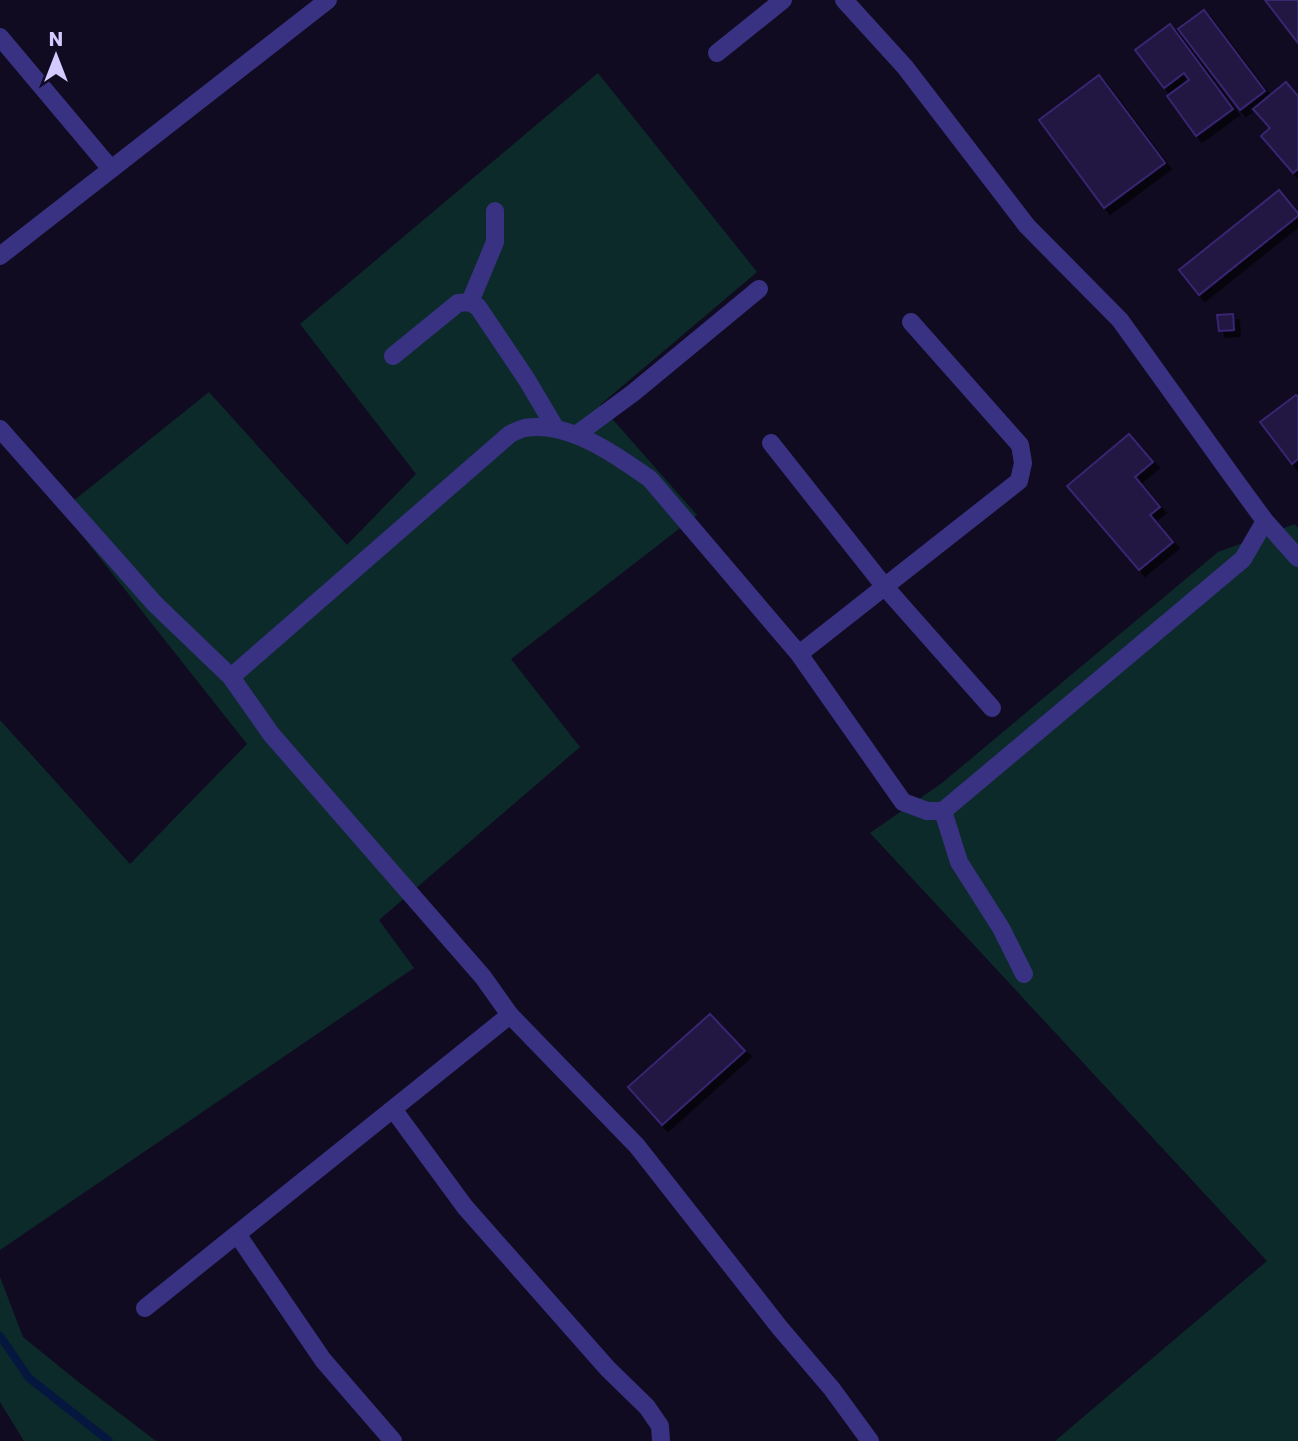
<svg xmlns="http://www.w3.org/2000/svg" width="1298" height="1441" viewBox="0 0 1298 1441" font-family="Poppins,sans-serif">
  <defs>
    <filter id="shadow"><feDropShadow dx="6" dy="6" stdDeviation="0" flood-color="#0009"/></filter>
  </defs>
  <rect width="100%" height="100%" fill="#100b20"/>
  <path fill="#0d2a2b" d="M 598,73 L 757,272 L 600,405 L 697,515 L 511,659 L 580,747 L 379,920 L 414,968 L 0,1250 L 0,720 L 130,864 L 247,744 L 62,510 L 209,392 L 347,545 L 416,474 L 300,324 Z
    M 1295,524 L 1298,528 L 1298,1441 L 1055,1441 L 1267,1261 L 870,833 L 942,783 L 1218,552 Z
    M 0,1277 L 23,1337 L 76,1380 L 156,1441 L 24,1441 L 0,1402 Z"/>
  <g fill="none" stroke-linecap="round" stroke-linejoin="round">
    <path stroke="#05173f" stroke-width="8" d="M 0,1336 L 29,1378 L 109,1441"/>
  </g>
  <path fill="#211543" stroke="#382571" stroke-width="2" filter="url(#shadow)" d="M 1265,0 L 1298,0 L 1298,43 Z
    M 1204,10 L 1265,91 L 1240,110 L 1178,29 Z
    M 1170,24 L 1233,109 L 1196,136 L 1167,96 L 1189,80 L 1184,73 L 1164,88 L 1135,50 Z
    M 1099,75 L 1165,163 L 1104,208 L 1039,120 Z
    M 1286,82 L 1298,96 L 1298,169 L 1293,173 L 1261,136 L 1270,128 L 1253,109 Z
    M 1279,190 L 1298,213 L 1298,216 L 1199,295 L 1179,270 Z
    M 1233,314 L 1234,330 L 1219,331 L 1217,315 Z
    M 1296,395 L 1298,397 L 1298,459 L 1292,464 L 1260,422 Z
    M 1129,434 L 1153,462 L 1135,477 L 1160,507 L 1150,515 L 1173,542 L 1139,570 L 1067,486 Z
    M 710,1014 L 745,1051 L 662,1125 L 628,1087 Z"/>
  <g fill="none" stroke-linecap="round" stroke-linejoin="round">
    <path stroke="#393283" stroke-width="18" d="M 0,37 L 111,169
      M 717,53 L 783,0
      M 0,256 L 328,0
      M 470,302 L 495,242 L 495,211
      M 393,356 L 458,303 L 470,302 L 478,307 L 527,380 L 556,429
      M 0,429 L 155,604 L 231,677 L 271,734 L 483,977 L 510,1015 L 637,1146 L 780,1328 L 832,1389 L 870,1441
      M 576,435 L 633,393 L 759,289
      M 771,443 L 885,587 L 992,708
      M 1265,521 L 1298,558
      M 799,654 L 1019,481 L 1023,463 L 1020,445 L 911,322
      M 231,677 L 510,434 C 514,432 520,429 525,428 C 569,421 616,455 650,479 L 799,654 L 903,802 L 927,811 L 943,811 L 1243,559 L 1265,521 L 1235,480 L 1120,320 L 1027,226 L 905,67 L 844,0
      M 943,811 L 959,862 L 1001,928 L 1024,974
      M 393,1109 L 465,1207 L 608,1369 L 647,1407 L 660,1426 L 661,1441
      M 237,1234 L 323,1360 L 393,1441
      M 145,1308 L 510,1015"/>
  </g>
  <g transform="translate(56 56)" stroke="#100b20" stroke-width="5" paint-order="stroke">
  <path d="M0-5L12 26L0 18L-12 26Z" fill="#d3caff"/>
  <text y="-10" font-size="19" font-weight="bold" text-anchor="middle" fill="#d3caff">N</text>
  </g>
</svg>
